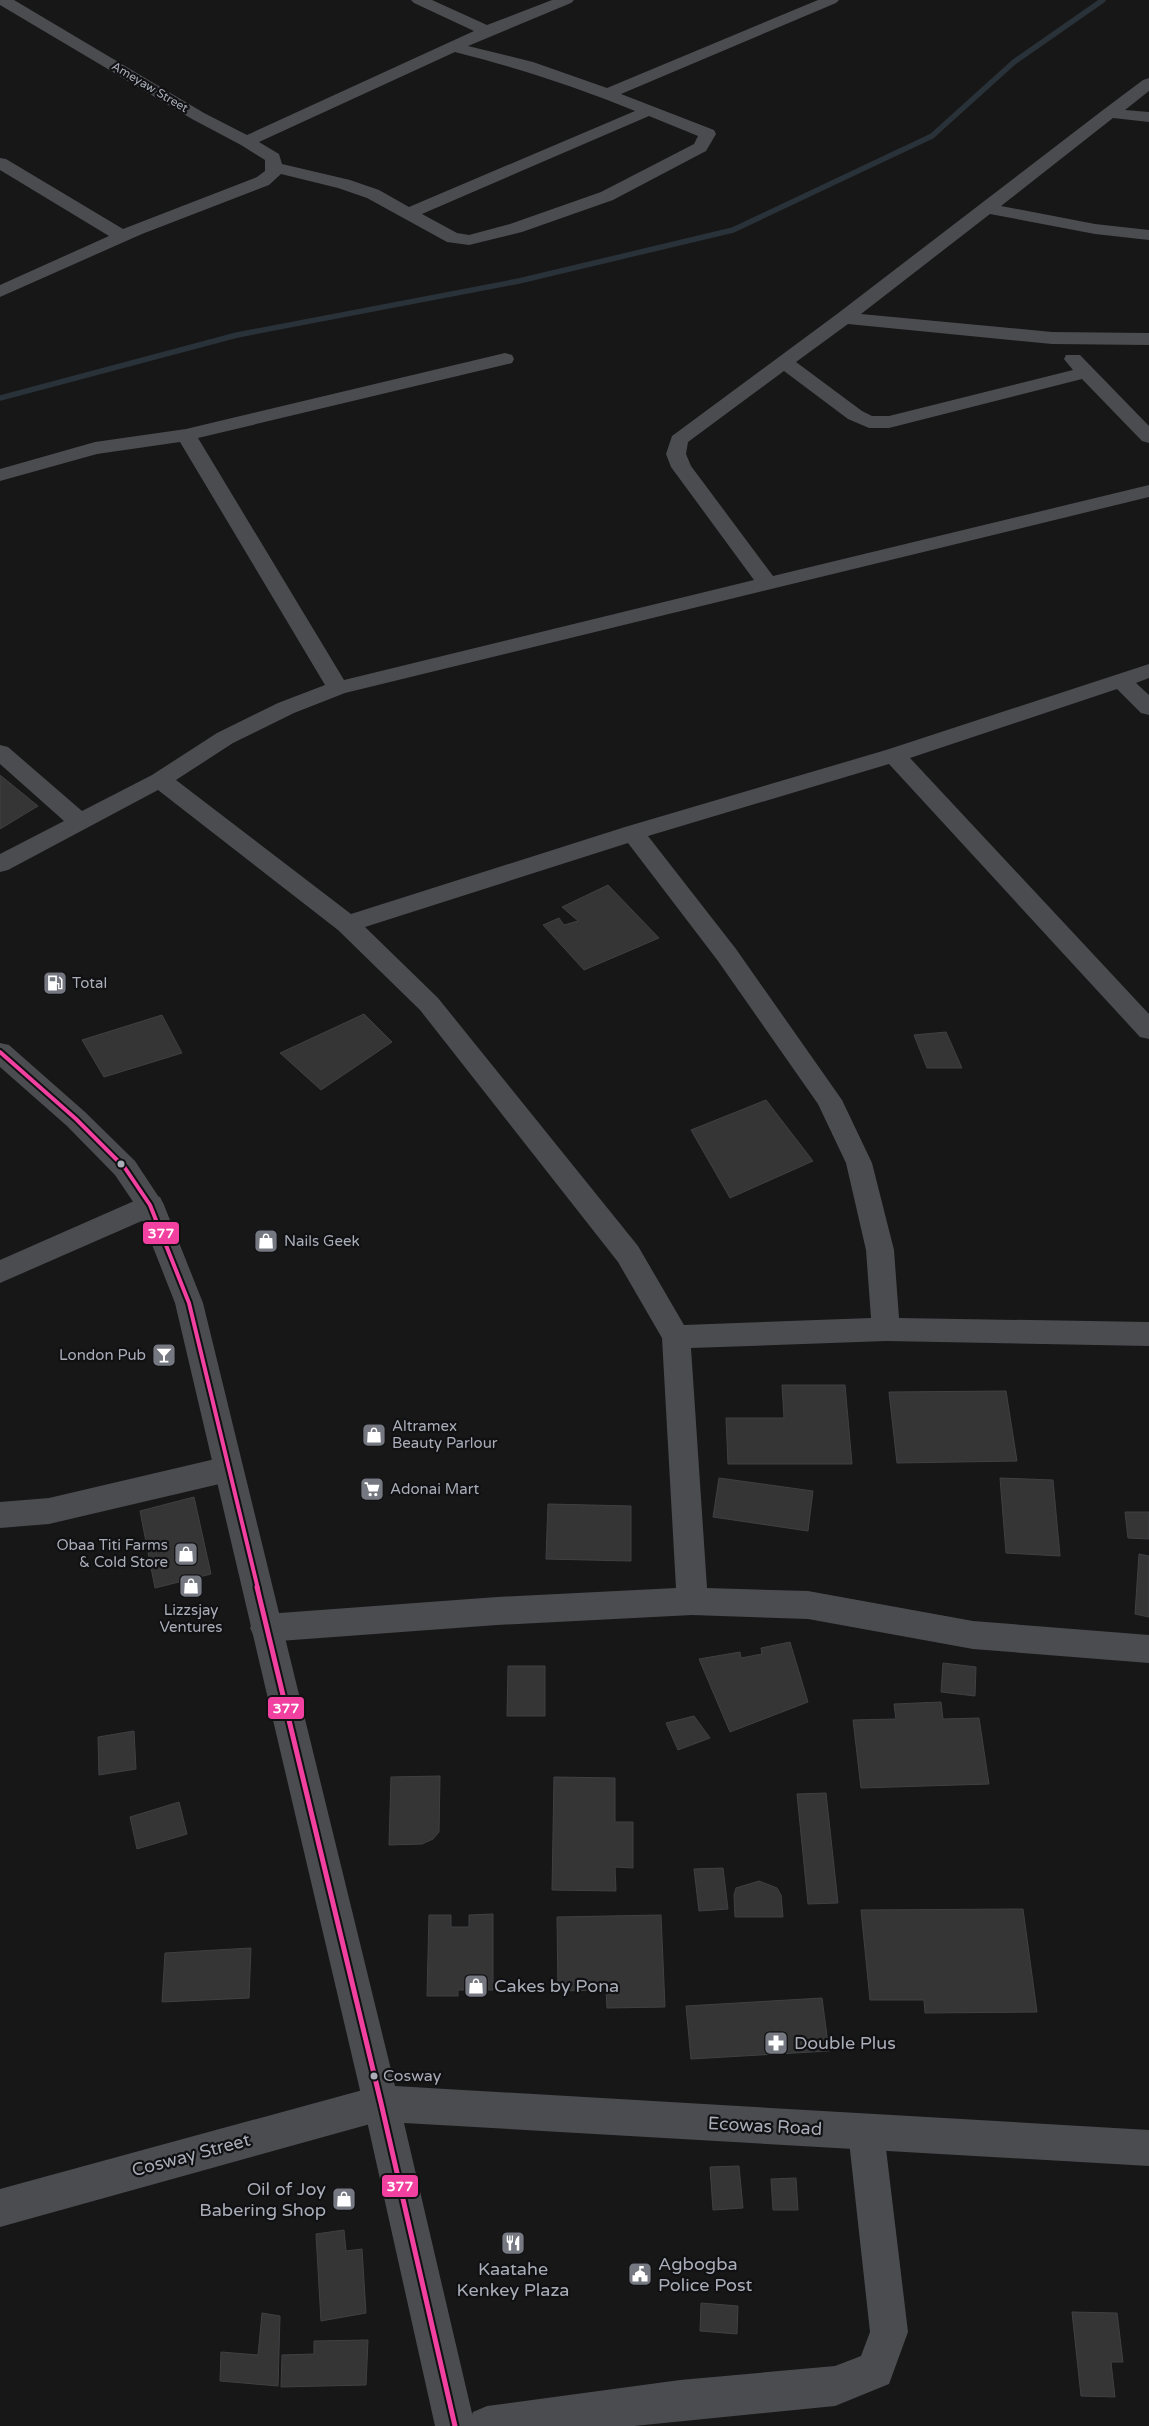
<svg xmlns="http://www.w3.org/2000/svg" width="1149" height="2426" viewBox="0 0 1149 2426" font-family="'Varela Round',sans-serif">
  <rect width="100%" height="100%" fill="#171717"/>
  <g fill="none" stroke-linecap="round" stroke-linejoin="round">
    <path stroke="#2a3239" stroke-width="5.5" d="M 0,398 L 237,335 L 519,281 L 733,230 L 932,136 L 1014,62 L 1103,0"/>
  </g>
  <path fill="#353536" stroke="#3f4043" d="M 0,775 L 38,806 L 0,829 Z
    M 608,885 L 659,938 L 584,970 L 543,925 L 559,918 L 564,925 L 578,921 L 562,907 Z
    M 364,1014 L 392,1042 L 321,1090 L 280,1053 Z
    M 162,1015 L 182,1053 L 104,1077 L 82,1040 Z
    M 946,1032 L 962,1068 L 927,1068 L 914,1035 Z
    M 766,1100 L 813,1161 L 730,1198 L 691,1130 Z
    M 782,1385 L 845,1385 L 852,1464 L 728,1464 L 726,1418 L 784,1418 Z
    M 1006,1391 L 1017,1461 L 897,1463 L 889,1392 Z
    M 719,1478 L 813,1491 L 808,1531 L 713,1517 Z
    M 1000,1478 L 1053,1480 L 1060,1556 L 1006,1553 Z
    M 194,1497 L 211,1574 L 155,1588 L 140,1511 Z
    M 548,1504 L 631,1506 L 631,1561 L 546,1559 Z
    M 1125,1512 L 1149,1512 L 1149,1539 L 1128,1538 Z
    M 1139,1554 L 1149,1556 L 1149,1617 L 1135,1614 Z
    M 790,1642 L 808,1702 L 730,1732 L 699,1659 L 740,1652 L 741,1658 L 762,1654 L 761,1648 Z
    M 943,1663 L 976,1667 L 975,1696 L 941,1692 Z
    M 508,1666 L 545,1666 L 545,1716 L 507,1716 Z
    M 941,1702 L 943,1719 L 979,1718 L 989,1784 L 861,1788 L 853,1720 L 896,1719 L 894,1704 Z
    M 694,1716 L 710,1738 L 678,1750 L 666,1723 Z
    M 134,1731 L 136,1769 L 99,1775 L 98,1737 Z
    M 440,1776 L 439,1832 L 433,1839 L 422,1844 L 389,1845 L 391,1777 Z
    M 554,1777 L 615,1778 L 615,1822 L 633,1822 L 633,1868 L 615,1867 L 616,1891 L 552,1890 Z
    M 826,1793 L 838,1903 L 808,1904 L 797,1794 Z
    M 179,1802 L 187,1834 L 137,1849 L 130,1817 Z
    M 723,1868 L 728,1909 L 699,1911 L 694,1869 Z
    M 759,1881 L 777,1888 L 781,1895 L 783,1917 L 735,1917 L 734,1895 L 736,1888 Z
    M 1023,1909 L 1037,2012 L 925,2013 L 924,2000 L 870,2000 L 861,1910 Z
    M 493,1914 L 493,1990 L 458,1990 L 458,1996 L 427,1996 L 429,1915 L 451,1915 L 451,1927 L 469,1927 L 469,1915 Z
    M 661,1915 L 665,2007 L 607,2008 L 606,1990 L 558,1991 L 557,1917 Z
    M 251,1948 L 249,1998 L 162,2002 L 165,1953 Z
    M 822,1998 L 829,2051 L 691,2059 L 686,2006 Z
    M 739,2166 L 743,2208 L 713,2210 L 710,2167 Z
    M 796,2178 L 798,2210 L 773,2210 L 771,2179 Z
    M 344,2230 L 346,2251 L 362,2249 L 366,2313 L 321,2321 L 316,2234 Z
    M 701,2303 L 738,2306 L 737,2334 L 700,2331 Z
    M 1072,2312 L 1117,2313 L 1123,2362 L 1111,2362 L 1115,2397 L 1081,2396 Z
    M 262,2313 L 280,2316 L 278,2386 L 220,2381 L 221,2352 L 258,2355 Z
    M 368,2340 L 366,2385 L 281,2387 L 282,2355 L 314,2354 L 314,2341 Z"/>
  <g fill="none" stroke-linecap="round" stroke-linejoin="round">
    <path fill="#4b4c50" fill-rule="evenodd" d="M 0,0 L 14,0 L 204,113 L 247,135 L 474,31 L 414,3 L 411,0 L 432,0 L 487,25 L 552,0 L 574,0 L 571,3 L 468,46 L 533,62 L 607,88 L 818,0 L 839,0 L 836,3 L 621,94 L 714,130 L 716,134 L 706,151 L 613,200 L 522,232 L 469,245 L 447,242 L 367,198 L 338,188 L 281,174 L 269,185 L 142,234 L 0,297 L 0,285 L 109,236 L 0,170 L 0,158 L 6,159 L 123,229 L 257,177 L 265,171 L 265,160 L 241,145 L 192,119 L 0,5 ZM 455,52 C 518,68 574,86 635,111 L 409,207 L 379,190 L 350,180 L 282,164 L 279,154 L 259,142 ZM 649,116 L 698,136 L 694,144 L 601,192 L 510,224 L 469,235 L 457,233 L 422,214 Z
      M 1149,78 L 1149,91 L 1125,110 L 1149,112 L 1149,122 L 1113,118 L 1001,206 L 1095,224 L 1149,230 L 1149,240 L 1095,234 L 990,214 L 861,314 L 1052,332 L 1149,333 L 1149,345 L 1052,344 L 848,324 L 796,362 L 862,411 L 872,416 L 889,416 L 1073,370 L 1064,359 L 1066,355 L 1080,355 L 1149,426 L 1149,443 L 1142,441 L 1082,379 L 889,428 L 869,428 L 848,419 L 784,371 L 688,442 L 686,454 L 691,466 L 773,576 L 1149,485 L 1149,497 L 345,693 L 294,713 L 233,743 L 176,780 L 351,914 L 625,827 L 886,750 L 1149,664 L 1149,678 L 1136,683 L 1149,695 L 1149,715 L 1141,713 L 1117,689 L 910,758 L 1149,1014 L 1149,1039 L 1140,1037 L 889,764 L 648,836 L 736,949 L 842,1100 L 872,1163 L 894,1250 L 899,1318 L 1149,1322 L 1149,1346 L 886,1341 L 691,1348 L 707,1588 L 808,1591 L 973,1621 L 1149,1635 L 1149,1663 L 973,1649 L 808,1619 L 692,1615 L 497,1625 L 266,1642 L 255,1638 L 250,1628 L 255,1618 L 266,1614 L 497,1597 L 676,1588 L 662,1338 L 618,1262 L 420,1010 L 338,930 L 158,790 L 8,870 L 0,872 L 0,854 L 64,821 L 0,764 L 0,745 L 8,747 L 82,811 L 152,775 L 217,733 L 278,703 L 325,685 L 180,442 L 97,454 L 0,481 L 0,469 L 95,442 L 186,429 L 505,353 L 512,355 L 514,359 L 512,363 L 198,438 L 344,680 L 754,580 L 671,467 L 666,454 L 672,436 L 837,314 L 1103,110 L 1143,80 ZM 628,843 L 718,961 L 818,1104 L 846,1163 L 866,1250 L 871,1318 L 684,1325 L 638,1246 L 438,998 L 365,927 Z
      M 150,1194 L 160,1197 L 164,1205 L 160,1213 L 0,1283 L 0,1260 Z
      M 228,1456 L 239,1460 L 243,1469 L 239,1478 L 228,1482 L 49,1524 L 0,1528 L 0,1502 L 49,1498 Z
      M 381,2085 L 394,2090 L 399,2103 L 394,2116 L 381,2121 L 0,2227 L 0,2189 Z
      M 866,2114 L 879,2119 L 884,2132 L 908,2332 L 889,2384 L 835,2406 L 634,2426 L 467,2426 L 473,2412 L 487,2406 L 680,2380 L 835,2366 L 861,2356 L 870,2332 L 848,2132 L 853,2119 Z"/>
    <path fill="#4b4c50" fill-rule="evenodd" d="M 0,1043 L 9,1045 L 85,1112 L 135,1161 L 164,1205 L 203,1303 L 395,2086 L 1149,2130 L 1149,2166 L 404,2123 L 475,2426 L 435,2426 L 363,2103 L 175,1303 L 138,1209 L 115,1175 L 67,1126 L 0,1067 Z"/>
    <g stroke="#111113" stroke-width="8">
      <path id="bus-1-far1" d="M 0,1052 L 76,1119 L 125,1168 L 150,1205 L 189,1303 L 258,1589"/>
    </g>
    <g stroke="#111113" stroke-width="9">
      <path id="bus-1" d="M 257,1587 L 381,2103 L 455,2426"/>
    </g>
    <use href="#bus-1-far1" stroke="#f240a1" stroke-width="4"/>
    <use href="#bus-1" stroke="#f240a1" stroke-width="5"/>
  </g>
  <defs>
    <g id="fuel-square" transform="scale(1.25)"><rect x="-9" y="-9" width="18" height="18" rx="4" fill="#757880" stroke="#111113"/><path d="M-5.5-6h7V0h2V4h1.3V-2.5L3-4.5l.8-.8L6-3V5H2.5V1h-1V6h-7ZM-4.2-4.7v3.2H.2V-4.7Z" fill="#fff"/></g>
    <g id="shop-square" transform="scale(1.25)"><rect x="-9" y="-9" width="18" height="18" rx="4" fill="#757880" stroke="#111113"/><path d="M-5-2.5h2.3a2.7 3.5 0 0 1 5.4 0H5L5.5 6h-11ZM-1.5-2.5h3a1.5 2.3 0 0 0-3 0Z" fill="#fff"/></g>
    <g id="bar-square" transform="scale(1.25)"><rect x="-9" y="-9" width="18" height="18" rx="4" fill="#757880" stroke="#111113"/><path d="M-6-5H6L.8 .8V4.5H3.5V6h-7V4.5H-.8V.8Z" fill="#fff"/></g>
    <g id="supermarket-square" transform="scale(1.25)"><rect x="-9" y="-9" width="18" height="18" rx="4" fill="#757880" stroke="#111113"/><path d="M-6-5.5h2.5l.6 2H6L4.5 2H-2.5L-4.4-4H-6ZM-1.5 3.2a1.3 1.3 0 1 0 .1 0ZM3 3.2a1.3 1.3 0 1 0 .1 0Z" fill="#fff"/></g>
    <g id="pharmacy-square" transform="scale(1.25)"><rect x="-9" y="-9" width="18" height="18" rx="4" fill="#757880" stroke="#111113"/><path d="M-2-6h4v4h4v4h-4v4h-4v-4h-4v-4h4Z" fill="#fff"/></g>
    <g id="restaurant-square" transform="scale(1.25)"><rect x="-9" y="-9" width="18" height="18" rx="4" fill="#757880" stroke="#111113"/><path d="M-5-6h1v4h1v-4h1v4h1v-4h1v5L-1.5 .5V6h-2V.5L-5-1ZM5-6V6H3V1.5H1.5Q1.5-4 5-6Z" fill="#fff"/></g>
    <g id="civic-square" transform="scale(1.25)"><rect x="-9" y="-9" width="18" height="18" rx="4" fill="#757880" stroke="#111113"/><path d="M-.6-6.5H3V-4.5H.6V-3L4-1V1h2V6H-6V1h2V-1L-.6-3ZM-1.2 2.5V6h2.4V2.5Z" fill="#fff"/></g>
  </defs>
  <g fill-rule="evenodd">
    <use href="#fuel-square" x="55" y="983"/>
    <use href="#shop-square" x="266" y="1241"/>
    <use href="#bar-square" x="164" y="1355"/>
    <use href="#shop-square" x="374" y="1435"/>
    <use href="#supermarket-square" x="372" y="1489"/>
    <use href="#shop-square" x="186" y="1554"/>
    <use href="#shop-square" x="191" y="1586"/>
    <use href="#shop-square" x="476" y="1986"/>
    <use href="#pharmacy-square" x="776" y="2043"/>
    <use href="#shop-square" x="344" y="2199"/>
    <use href="#restaurant-square" x="513" y="2243"/>
    <use href="#civic-square" x="640" y="2274"/>
  </g>
  <g fill="#a8adb8" stroke="#111113" stroke-width="2">
    <circle cx="121" cy="1164" r="4.5"/>
    <circle cx="374" cy="2076" r="4.5"/>
  </g>
  <g text-anchor="middle" dominant-baseline="central" stroke-width="4.5" stroke-linejoin="round" paint-order="stroke">
    <g font-size="12" fill="#a8adb8" stroke="#111113">
      <text transform="translate(150 87) rotate(31)">Ameyaw Street</text>
    </g>
    <g font-size="15" fill="#a8adb8" stroke="#111113" text-anchor="start">
      <text x="72" y="983">Total</text>
      <text x="284" y="1241">Nails Geek</text>
      <text x="146" y="1355" text-anchor="end">London Pub</text>
      <text x="392" y="1426">Altramex<tspan x="392" dy="17">Beauty Parlour</tspan></text>
      <text x="390" y="1489">Adonai Mart</text>
      <text x="168" y="1545" text-anchor="end">Obaa Titi Farms<tspan x="168" dy="17">&amp; Cold Store</tspan></text>
      <text x="191" y="1610" text-anchor="middle">Lizzsjay<tspan x="191" dy="17">Ventures</tspan></text>
    </g>
    <g font-size="16" fill="#a8adb8" stroke="#111113" text-anchor="start">
      <text x="383" y="2076">Cosway</text>
    </g>
    <g font-size="18" fill="#a8adb8" stroke="#111113" text-anchor="start">
      <text x="494" y="1986">Cakes by Pona</text>
      <text x="794" y="2043">Double Plus</text>
      <text x="326" y="2189" text-anchor="end">Oil of Joy<tspan x="326" dy="21">Babering Shop</tspan></text>
      <text x="658" y="2264">Agbogba<tspan x="658" dy="21">Police Post</tspan></text>
      <text x="513" y="2269" text-anchor="middle">Kaatahe<tspan x="513" dy="21">Kenkey Plaza</tspan></text>
    </g>
    <g font-size="18" fill="#a8adb8" stroke="#111113">
      <text transform="translate(765 2126) rotate(3)">Ecowas Road</text>
      <text transform="translate(191 2155) rotate(-15)">Cosway Street</text>
    </g>
  </g>
  <g stroke="#111113" stroke-width="2">
    <rect x="142" y="1221" width="38" height="24" rx="5" fill="#f240a1"/>
    <rect x="267" y="1696" width="38" height="24" rx="5" fill="#f240a1"/>
    <rect x="381" y="2174" width="38" height="24" rx="5" fill="#f240a1"/>
  </g>
  <g font-size="14" text-anchor="middle" font-weight="bold" fill="#fff">
    <text x="161" y="1238">377</text>
    <text x="286" y="1713">377</text>
    <text x="400" y="2191">377</text>
  </g>
</svg>
